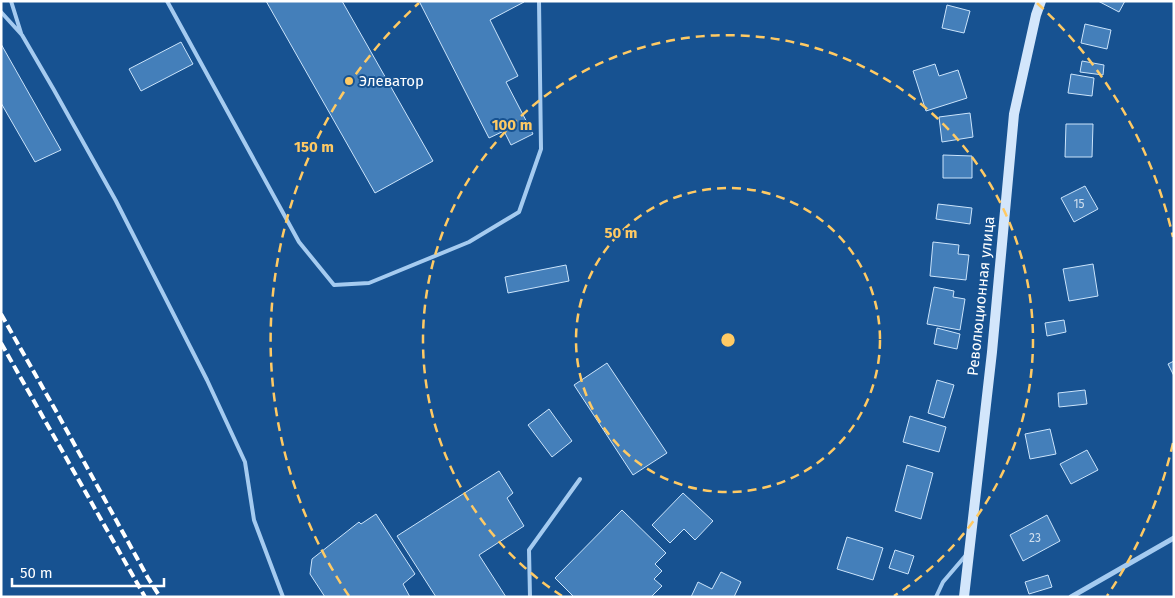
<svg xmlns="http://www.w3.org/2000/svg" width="1175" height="598" viewBox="0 0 1175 598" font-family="'Fira Sans',sans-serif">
  <rect width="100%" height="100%" fill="#175291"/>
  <path fill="#447fba" stroke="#cbe4fb" d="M 266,1 L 342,1 L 433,161 L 375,193 Z
    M 419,1 L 523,1 L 524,2 L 490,20 L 518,76 L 506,82 L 533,134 L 511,145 L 504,131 L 489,138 Z
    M 1098,1 L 1125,1 L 1119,12 Z
    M 947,5 L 970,11 L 964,33 L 942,28 Z
    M 1085,24 L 1111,30 L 1107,49 L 1081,43 Z
    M 181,42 L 193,64 L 141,91 L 129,69 Z
    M 1,44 L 61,150 L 35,162 L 1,103 Z
    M 1082,61 L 1104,65 L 1103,75 L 1080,72 Z
    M 935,64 L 939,76 L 958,70 L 967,98 L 926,111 L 913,71 Z
    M 1071,74 L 1094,78 L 1092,96 L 1068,93 Z
    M 970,113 L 973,137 L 942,142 L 939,117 Z
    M 1066,124 L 1093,124 L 1092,157 L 1065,157 Z
    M 943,155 L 972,156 L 972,178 L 943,178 Z
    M 1085,186 L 1098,209 L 1074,222 L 1061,198 Z
    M 938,204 L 972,208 L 970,224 L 936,219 Z
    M 933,242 L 959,245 L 958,254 L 969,255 L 966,280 L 930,276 Z
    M 1093,264 L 1098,296 L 1069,301 L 1063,269 Z
    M 566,265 L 569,281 L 508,293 L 505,277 Z
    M 934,287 L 954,291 L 953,297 L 965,299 L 960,330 L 927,324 Z
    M 1064,320 L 1066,332 L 1047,336 L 1045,323 Z
    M 937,328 L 960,334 L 957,349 L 934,344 Z
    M 1174,361 L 1174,376 L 1168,364 Z
    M 607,363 L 667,453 L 633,475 L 574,385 Z
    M 937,380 L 954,385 L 944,418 L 928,413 Z
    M 1085,390 L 1087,404 L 1059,407 L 1058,393 Z
    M 549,409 L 572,441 L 552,457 L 528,425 Z
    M 910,416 L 946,427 L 939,452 L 903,442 Z
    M 1050,429 L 1056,454 L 1030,459 L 1025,434 Z
    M 1087,450 L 1098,470 L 1071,484 L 1060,464 Z
    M 907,465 L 933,473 L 921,519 L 895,511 Z
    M 499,471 L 513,493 L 507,498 L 524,526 L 479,555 L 506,597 L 436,597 L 397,536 Z
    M 683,493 L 713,521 L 695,540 L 684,529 L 670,543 L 652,525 Z
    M 622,510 L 666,553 L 655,564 L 662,571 L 654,579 L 662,586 L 651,597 L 574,597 L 555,578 Z
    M 376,514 L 415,574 L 403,584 L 410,597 L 325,597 L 310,574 L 312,559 L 359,522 L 361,524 Z
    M 1047,515 L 1060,541 L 1023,561 L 1010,535 Z
    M 847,537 L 883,548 L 873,580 L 837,569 Z
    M 895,550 L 914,556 L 908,574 L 889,568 Z
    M 721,572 L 741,582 L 734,597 L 691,597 L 698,582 L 712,589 Z
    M 1048,575 L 1052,587 L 1029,594 L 1025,582 Z"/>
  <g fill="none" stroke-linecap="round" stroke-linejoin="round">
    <path stroke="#a5cbf0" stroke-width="4" d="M 11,1 L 21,33
      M 167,1 L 299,242 L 334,285 L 369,283 L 469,242 L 519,212 L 541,149 L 539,1
      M 1,12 L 22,35 L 54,90 L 116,201 L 207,380 L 245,462 L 254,520 L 283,597
      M 530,597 L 529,550 L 580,479
      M 936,597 L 943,582 L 967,554"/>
    <path stroke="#a5cbf0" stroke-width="5" d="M 1071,597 L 1174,538"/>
    <path stroke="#d3e6fb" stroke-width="10" d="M 964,597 L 992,352 L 1014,114 L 1036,15 L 1041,1"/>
    <path stroke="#fff" stroke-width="4" stroke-dasharray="9 4" stroke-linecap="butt" d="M 1,314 L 56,411 L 148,578 L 160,597
      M 1,343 L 145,597"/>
  </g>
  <g fill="none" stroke="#ffca64" stroke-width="2.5" stroke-dasharray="9 6">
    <circle cx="728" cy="340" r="152"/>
    <path d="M562 596A305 305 0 1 1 894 596"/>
    <path d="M1173 443A457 457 0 0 1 1107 596M349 596A457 457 0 0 1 419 3M1037 3A457 457 0 0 1 1173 237"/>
  </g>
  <circle fill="#ffca64" stroke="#175291" stroke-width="2" cx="349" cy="81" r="5"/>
  <g text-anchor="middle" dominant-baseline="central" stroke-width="4" stroke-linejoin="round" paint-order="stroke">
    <g font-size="12" fill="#d0dfee">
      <text x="1079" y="204">15</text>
      <text x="1035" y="538">23</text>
    </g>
    <g font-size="15" fill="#fff" stroke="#175291" text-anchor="start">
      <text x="359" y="81">Элеватор</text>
    </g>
    <g font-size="15" fill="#fff" stroke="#175291">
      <text transform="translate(981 296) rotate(-84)">Революционная улица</text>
    </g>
  </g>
  <circle cx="728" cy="340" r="8" fill="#ffca64" stroke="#175291" stroke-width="2.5"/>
  <g font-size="15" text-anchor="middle" font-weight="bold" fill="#ffca64" stroke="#175291" stroke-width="4" stroke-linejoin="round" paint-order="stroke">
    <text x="512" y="130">100 m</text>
    <text x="314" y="152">150 m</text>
    <text x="621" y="238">50 m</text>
  </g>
  <rect width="1175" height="598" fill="none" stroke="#ffffff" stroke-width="5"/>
  <path d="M12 578v8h152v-8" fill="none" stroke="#ffffff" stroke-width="2.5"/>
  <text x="20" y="578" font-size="15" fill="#ffffff" stroke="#175291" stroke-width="4" paint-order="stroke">50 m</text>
</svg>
